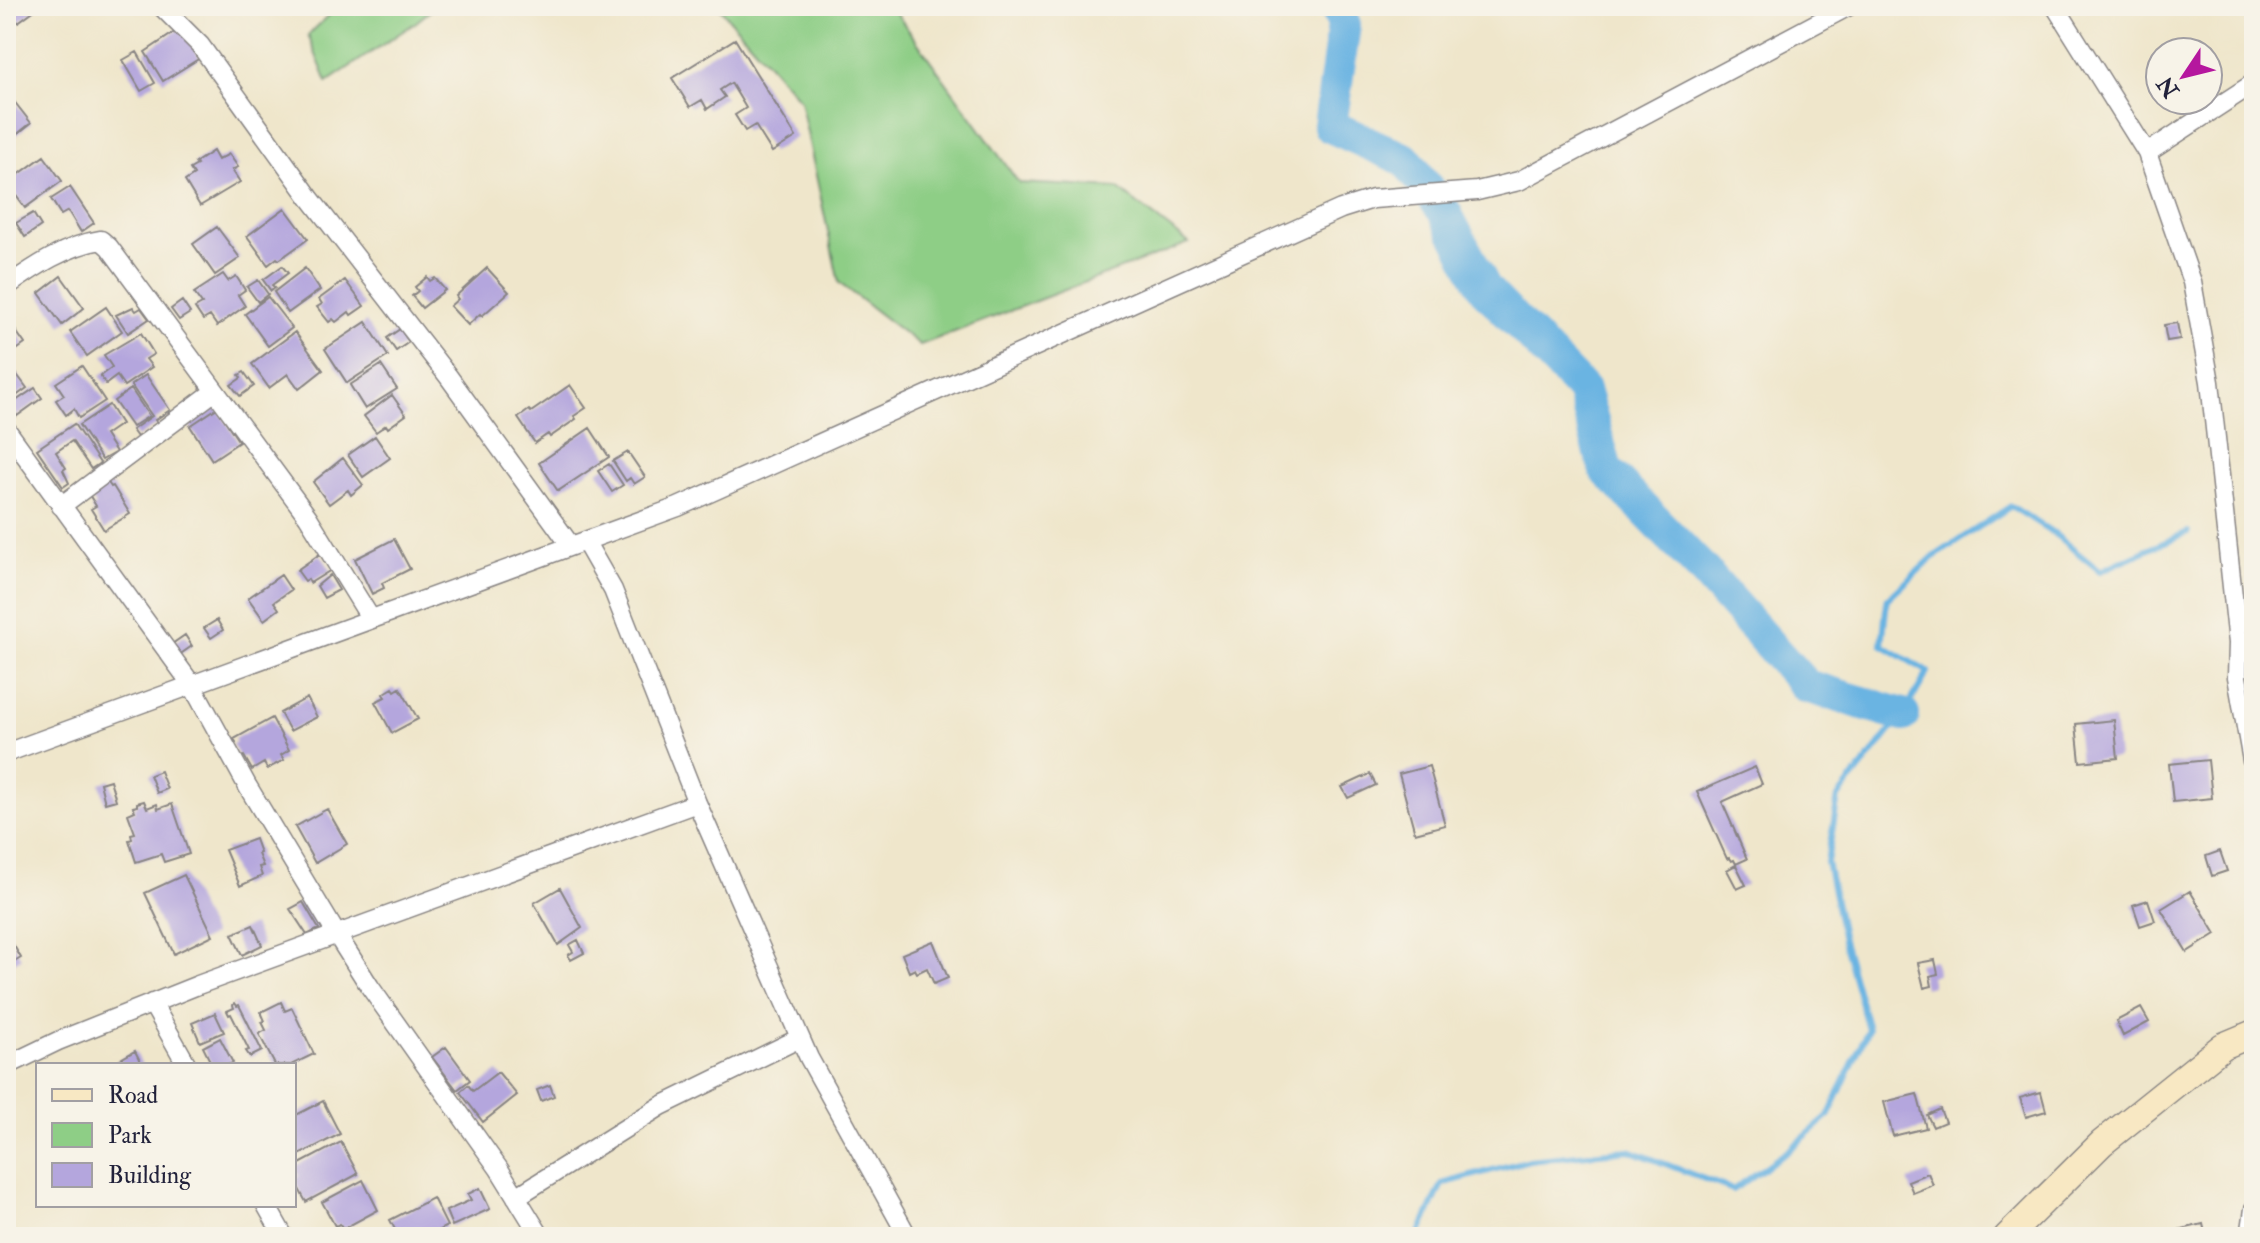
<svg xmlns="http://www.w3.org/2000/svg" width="2260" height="1243" viewBox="0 0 2260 1243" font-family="'IM FELL Double Pica',serif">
  <rect width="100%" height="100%" fill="#f7f3e8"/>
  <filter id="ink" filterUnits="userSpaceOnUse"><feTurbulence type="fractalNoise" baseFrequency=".0125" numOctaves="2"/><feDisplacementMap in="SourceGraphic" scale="16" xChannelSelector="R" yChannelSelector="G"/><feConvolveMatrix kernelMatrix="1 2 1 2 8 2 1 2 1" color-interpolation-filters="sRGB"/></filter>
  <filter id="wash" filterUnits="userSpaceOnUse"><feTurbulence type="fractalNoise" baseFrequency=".006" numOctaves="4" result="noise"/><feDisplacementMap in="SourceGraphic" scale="32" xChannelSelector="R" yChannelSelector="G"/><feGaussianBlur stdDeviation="1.8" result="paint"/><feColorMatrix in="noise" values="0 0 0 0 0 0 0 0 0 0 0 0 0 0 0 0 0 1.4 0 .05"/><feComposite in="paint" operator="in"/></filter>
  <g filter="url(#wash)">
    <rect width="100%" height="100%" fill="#efe6cb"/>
    <path fill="#8ece86" stroke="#587860" stroke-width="2" d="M 339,6 L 436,6 L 415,23 L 327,82 L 308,35 Z
      M 718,6 L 891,6 L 1019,183 L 1117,188 L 1189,243 L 920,345 L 839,283 L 800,100 Z"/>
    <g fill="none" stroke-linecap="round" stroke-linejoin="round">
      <path stroke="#6ab4e2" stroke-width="6" d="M 1418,1237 L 1442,1184 L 1529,1160 L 1629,1150 L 1733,1190 L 1788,1151 L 1828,1117 L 1868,1029 L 1843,940 L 1827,862 L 1838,797 L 1903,715 L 1928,672 L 1882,645 L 1887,600 L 1932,558 L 2011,506 L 2052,532 L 2100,571 L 2188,532"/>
      <path stroke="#6ab4e2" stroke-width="34" d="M 1337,6 L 1344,25 L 1330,126 L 1406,160 L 1444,211 L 1485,289 L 1583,390 L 1606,470 L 1702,569 L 1806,686 L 1903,715"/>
    </g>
    <g id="blocks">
      <path fill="#b4a6dd" d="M 6,6 L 40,6 L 6,31 Z
        M 181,28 L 200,58 L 163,81 L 145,52 Z
        M 735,39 L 796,137 L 772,152 L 755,125 L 745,131 L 735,115 L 746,108 L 731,83 L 720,90 L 725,97 L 707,109 L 702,100 L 690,107 L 672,78 Z
        M 137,52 L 155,83 L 141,91 L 123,60 Z
        M 6,91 L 31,123 L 6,143 Z
        M 213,151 L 218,160 L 229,154 L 238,167 L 232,170 L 240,182 L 200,206 L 185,181 L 194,175 L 190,169 L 197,165 L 195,163 Z
        M 44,156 L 62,181 L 25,208 L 7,183 Z
        M 70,187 L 94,223 L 81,232 L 68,211 L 61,215 L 51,199 Z
        M 285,208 L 308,239 L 279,260 L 277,258 L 268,265 L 247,236 Z
        M 33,213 L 41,226 L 25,237 L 16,223 Z
        M 217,227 L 240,258 L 215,275 L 193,244 Z
        M 282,266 L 288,273 L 272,285 L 275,288 L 271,291 L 263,280 Z
        M 305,268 L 320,290 L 288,313 L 274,292 Z
        M 487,268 L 509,292 L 482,316 L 480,314 L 468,325 L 450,306 L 458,299 L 456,296 Z
        M 223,274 L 228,281 L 236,276 L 245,290 L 238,295 L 245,306 L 217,326 L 210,316 L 203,320 L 195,308 L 202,304 L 194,293 Z
        M 61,276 L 84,308 L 62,325 L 39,293 Z
        M 427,277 L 430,281 L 435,278 L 445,290 L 422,308 L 412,296 L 418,291 L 415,287 Z
        M 258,280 L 268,294 L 258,302 L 247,287 Z
        M 345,280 L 364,306 L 351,315 L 349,312 L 336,322 L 333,319 L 329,322 L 317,307 L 322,304 L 319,299 Z
        M 268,297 L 292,328 L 268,346 L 245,314 Z
        M 182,301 L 190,313 L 179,320 L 171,309 Z
        M 106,307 L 122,331 L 87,356 L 70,332 Z
        M 133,307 L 136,311 L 141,308 L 149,319 L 128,333 L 116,315 Z
        M 9,321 L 25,344 L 6,357 L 6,323 Z
        M 366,322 L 388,356 L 347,383 L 325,349 Z
        M 2177,323 L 2180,339 L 2167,341 L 2164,325 Z
        M 400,329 L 409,342 L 396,351 L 387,338 Z
        M 295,332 L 323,370 L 299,389 L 288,374 L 269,388 L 252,364 Z
        M 141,333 L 154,354 L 146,359 L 152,367 L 124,386 L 117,376 L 106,384 L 100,376 L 112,367 L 104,355 Z
        M 9,364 L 27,388 L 8,402 L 6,398 L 6,366 Z
        M 381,365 L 397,389 L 365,409 L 350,385 Z
        M 82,366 L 105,401 L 79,418 L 74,409 L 66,415 L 56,400 L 64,395 L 56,383 Z
        M 244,372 L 254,386 L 240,396 L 231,385 L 241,378 L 239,375 Z
        M 146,375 L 170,410 L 155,420 L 158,424 L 137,437 L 132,430 L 152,416 L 131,385 Z
        M 570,385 L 586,408 L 574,416 L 576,419 L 550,437 L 548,434 L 535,443 L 518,418 L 529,410 L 531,412 Z
        M 35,388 L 42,398 L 17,416 L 10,405 Z
        M 131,389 L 149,416 L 132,427 L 114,401 Z
        M 392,395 L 406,415 L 388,428 L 386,425 L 376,432 L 364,416 Z
        M 109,405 L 121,424 L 105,435 L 116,452 L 102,460 L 79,425 Z
        M 217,408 L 239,442 L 212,460 L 190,426 Z
        M 74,424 L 100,463 L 91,469 L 72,441 L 56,452 L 66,468 L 63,470 L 69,483 L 63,487 L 37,449 Z
        M 590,428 L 609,457 L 558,491 L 539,463 Z
        M 375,436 L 390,458 L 363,477 L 348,455 Z
        M 628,452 L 645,477 L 634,484 L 630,478 L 626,481 L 613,461 Z
        M 343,458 L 363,485 L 351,495 L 348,490 L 329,504 L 313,482 Z
        M 609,464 L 623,485 L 612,492 L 598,471 Z
        M 107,481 L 111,487 L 113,486 L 130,514 L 104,530 L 91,509 L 96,506 L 88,493 Z
        M 394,539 L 410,569 L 382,583 L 384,588 L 372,594 L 355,559 Z
        M 320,554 L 331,570 L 310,583 L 308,579 L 305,581 L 297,570 Z
        M 281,575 L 291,590 L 274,602 L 279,609 L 264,620 L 248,598 Z
        M 330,575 L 339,590 L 324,598 L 317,586 Z
        M 217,620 L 223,630 L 211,638 L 204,628 Z
        M 185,635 L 192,646 L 179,655 L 172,644 Z
        M 393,688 L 395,691 L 400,688 L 418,719 L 392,733 L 375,702 L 385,697 L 383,694 Z
        M 307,698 L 317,717 L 290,731 L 280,713 Z
        M 272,718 L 289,750 L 281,755 L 284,760 L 267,769 L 264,763 L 252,770 L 244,756 L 240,758 L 232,744 L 236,742 L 234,739 Z
        M 2114,720 L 2118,758 L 2080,762 L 2076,724 Z
        M 2208,760 L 2212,798 L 2173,802 L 2169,764 Z
        M 1429,766 L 1445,825 L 1415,833 L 1399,774 Z
        M 1755,767 L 1762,784 L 1722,802 L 1747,859 L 1736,864 L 1734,860 L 1731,861 L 1729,858 L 1727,859 L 1697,792 Z
        M 160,771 L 167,789 L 157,793 L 150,775 Z
        M 1370,774 L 1376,785 L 1348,798 L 1342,787 Z
        M 110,780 L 116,800 L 105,803 L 100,783 Z
        M 144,801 L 147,808 L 157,804 L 158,809 L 172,804 L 189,854 L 164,862 L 161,854 L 136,862 L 129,840 L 132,839 L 131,834 L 135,833 L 128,814 L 135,811 L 133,807 L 137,806 L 137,803 Z
        M 327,809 L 347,844 L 315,863 L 295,827 Z
        M 255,839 L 260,853 L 258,854 L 263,866 L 259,867 L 262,876 L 240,886 L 225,850 Z
        M 2220,851 L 2227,871 L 2212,876 L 2206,856 Z
        M 1736,865 L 1746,885 L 1737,889 L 1727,870 Z
        M 184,875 L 213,935 L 174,954 L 145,893 Z
        M 560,888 L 582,928 L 558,945 L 534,903 Z
        M 2190,891 L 2216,934 L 2187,952 L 2161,909 Z
        M 2148,900 L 2155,921 L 2140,926 L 2133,905 Z
        M 303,902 L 319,929 L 307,935 L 290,909 Z
        M 253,925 L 262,945 L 242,955 L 232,934 Z
        M 6,932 L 21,958 L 6,967 Z
        M 578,940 L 584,953 L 571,960 L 568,955 L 573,952 L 569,945 Z
        M 933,941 L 948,978 L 934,984 L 927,968 L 917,973 L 915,969 L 909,972 L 902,954 Z
        M 1935,960 L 1938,974 L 1930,976 L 1932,986 L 1924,988 L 1918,963 Z
        M 281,1002 L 285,1011 L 292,1008 L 314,1054 L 291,1065 L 275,1065 L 259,1034 L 266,1030 L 262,1022 L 265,1021 L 261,1012 Z
        M 235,1003 L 237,1006 L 239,1005 L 262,1051 L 250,1057 L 246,1051 L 249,1050 L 231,1014 L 229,1015 L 227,1011 L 234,1008 L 233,1005 Z
        M 2141,1008 L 2149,1022 L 2123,1036 L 2116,1021 Z
        M 215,1013 L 224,1032 L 200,1042 L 192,1023 Z
        M 220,1038 L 233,1063 L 228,1065 L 212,1065 L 203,1047 Z
        M 446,1047 L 470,1080 L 457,1090 L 432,1057 Z
        M 135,1051 L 142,1065 L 119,1065 L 117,1061 Z
        M 498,1072 L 517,1095 L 483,1122 L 460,1092 L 468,1085 L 473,1091 Z
        M 550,1085 L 554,1096 L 541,1101 L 537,1090 Z
        M 2041,1092 L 2046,1111 L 2026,1117 L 2020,1098 Z
        M 1917,1094 L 1926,1128 L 1893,1136 L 1884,1102 Z
        M 323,1101 L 340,1134 L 297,1156 L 294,1154 L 294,1116 Z
        M 1940,1109 L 1945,1122 L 1933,1127 L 1927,1115 Z
        M 341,1142 L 358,1174 L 306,1202 L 294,1180 L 299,1176 L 294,1167 Z
        M 1928,1173 L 1933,1185 L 1913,1193 L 1908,1181 Z
        M 363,1180 L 378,1210 L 343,1229 L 340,1224 L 335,1226 L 322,1202 Z
        M 480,1188 L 490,1209 L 452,1226 L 446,1211 L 471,1200 L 468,1194 Z
        M 433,1198 L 447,1226 L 426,1237 L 399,1237 L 390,1220 Z
        M 2203,1224 L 2206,1237 L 2171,1237 L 2170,1232 Z"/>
    </g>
  </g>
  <g filter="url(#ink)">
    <use href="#blocks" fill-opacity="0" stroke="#888483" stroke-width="2"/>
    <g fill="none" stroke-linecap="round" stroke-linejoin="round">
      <g stroke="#888483" stroke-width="21">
        <path id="minor" d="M 161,6 L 200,45 L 310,198 L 448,376 L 571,546
          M 2055,6 L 2147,153 L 2254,83
          M 2147,153 L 2192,282 L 2210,382 L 2238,643 L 2237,677 L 2254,772
          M 6,287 C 34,267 67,245 101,240 L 109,247 L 308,517 L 371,619
          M 6,429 L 192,685 L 248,787 L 337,935 L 370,987 L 499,1169 L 541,1237
          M 61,506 L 215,391
          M 585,541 L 613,590 L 697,803 L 809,1058 L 908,1237
          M 6,753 L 678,507 L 1341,209 L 1373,199 L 1477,191 L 1519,181 L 1849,6
          M 152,1003 L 187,1065
          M 6,1066 L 58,1041 L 198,985 L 697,803
          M 516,1197 L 661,1106 L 800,1038
          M 266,1205 L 284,1237
          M 2250,1237 L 2254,1209"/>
      </g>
      <g stroke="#888483" stroke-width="29">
        <path id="secondary" d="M 2007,1237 L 2102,1143 L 2223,1046 L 2254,1033"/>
      </g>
      <use href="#minor" stroke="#fff" stroke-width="18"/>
      <use href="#secondary" stroke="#f8e8c3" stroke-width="26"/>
    </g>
  </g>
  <rect width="2260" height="1243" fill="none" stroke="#f7f3e8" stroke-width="32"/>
  <rect x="36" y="1063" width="260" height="144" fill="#f7f3e8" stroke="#a29fa3" stroke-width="2"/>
  <rect x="52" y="1089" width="40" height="12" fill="#f8e8c3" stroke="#a29fa3" stroke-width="2"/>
  <text x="108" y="1103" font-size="24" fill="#22223b">Road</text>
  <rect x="52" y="1123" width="40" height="24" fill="#8ece86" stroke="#a29fa3" stroke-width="2"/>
  <text x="108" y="1143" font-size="24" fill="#22223b">Park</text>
  <rect x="52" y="1163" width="40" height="24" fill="#b4a6dd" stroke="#a29fa3" stroke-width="2"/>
  <text x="108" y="1183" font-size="24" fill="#22223b">Building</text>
  <g transform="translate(2184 76) rotate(235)"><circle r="38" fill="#f7f3e8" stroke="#a29fa3" stroke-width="2"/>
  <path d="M0-6L14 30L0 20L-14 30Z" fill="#b5179e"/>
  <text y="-12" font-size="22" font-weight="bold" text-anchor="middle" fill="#22223b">N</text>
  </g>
</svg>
